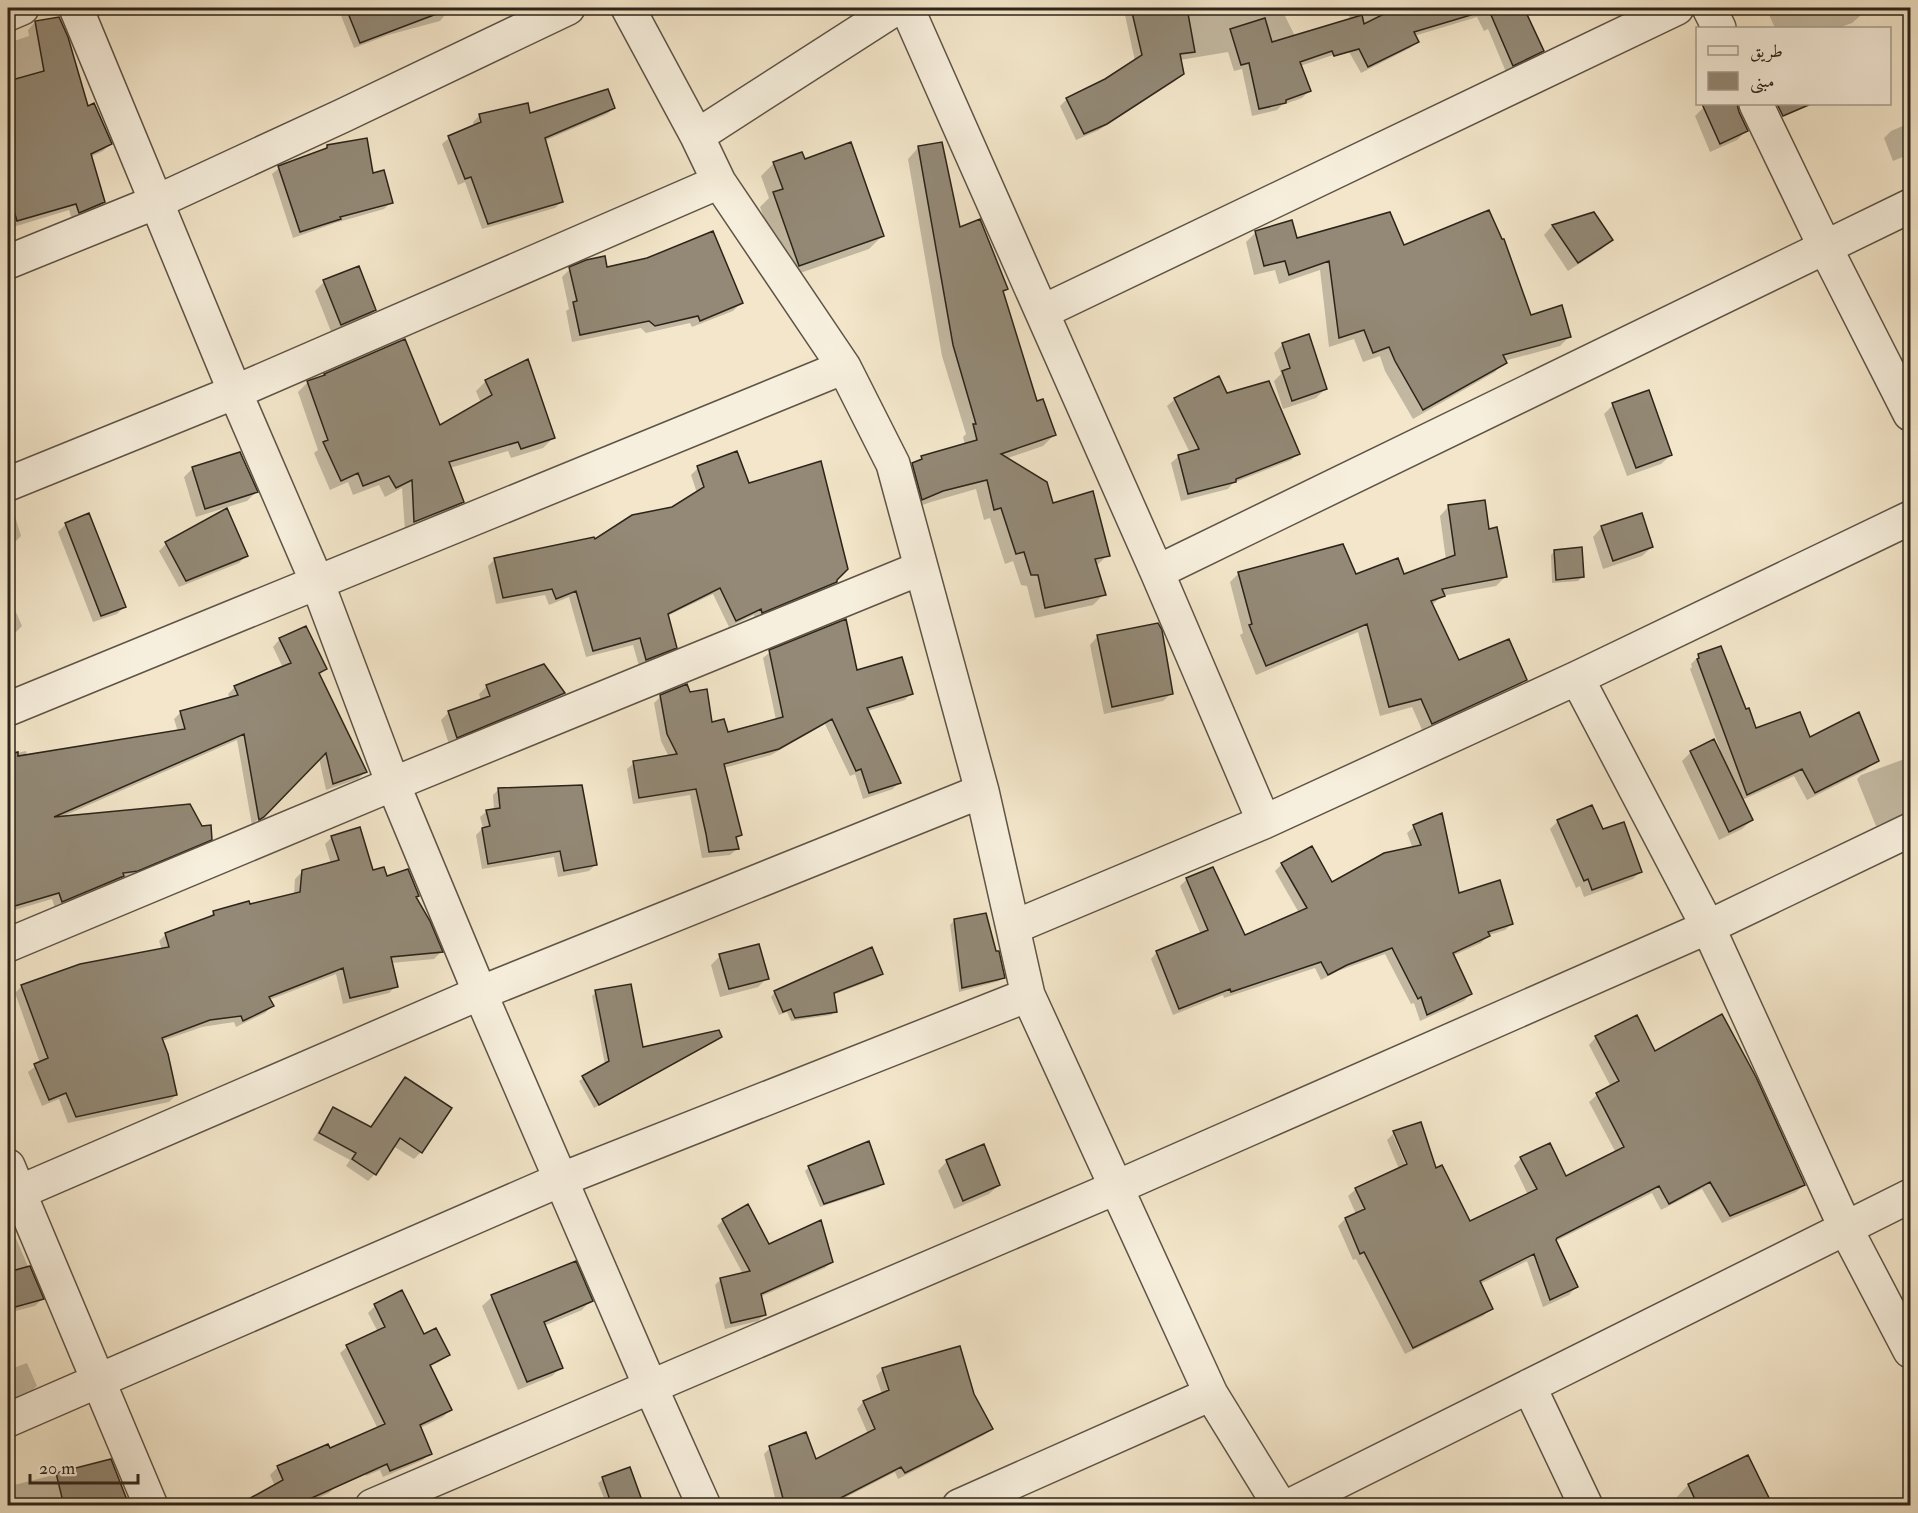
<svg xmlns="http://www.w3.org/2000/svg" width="1918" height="1513" viewBox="0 0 1918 1513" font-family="'IM FELL Double Pica',Amiri,serif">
  <rect width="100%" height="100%" fill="#f3e6ca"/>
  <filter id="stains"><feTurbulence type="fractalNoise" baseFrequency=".00333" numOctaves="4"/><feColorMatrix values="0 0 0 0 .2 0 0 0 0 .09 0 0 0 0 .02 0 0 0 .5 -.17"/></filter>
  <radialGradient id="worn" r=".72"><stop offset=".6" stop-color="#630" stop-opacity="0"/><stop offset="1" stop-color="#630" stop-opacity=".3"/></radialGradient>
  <path fill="#0003" fill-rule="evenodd" d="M 338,8 L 444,8 L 446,14 L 440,21 L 388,35 L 354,48 Z
    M 1132,8 L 1281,8 L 1295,36 L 1350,20 L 1347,8 L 1522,8 L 1542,51 L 1535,58 L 1506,72 L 1488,29 L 1484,31 L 1477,17 L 1414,36 L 1417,41 L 1410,48 L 1361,73 L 1348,50 L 1300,66 L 1309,91 L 1302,98 L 1282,105 L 1277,110 L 1252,116 L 1242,69 L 1234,71 L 1228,52 L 1180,60 L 1182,73 L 1175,81 L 1099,130 L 1076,140 L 1060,106 L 1067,99 L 1106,80 L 1135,61 L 1125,15 Z
    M 1766,8 L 1856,8 L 1860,16 L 1852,23 L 1838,28 L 1775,28 Z
    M 35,22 L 110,144 L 103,151 L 90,157 L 104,202 L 97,209 L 72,219 L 69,210 L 10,228 L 8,221 L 8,43 L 29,36 L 28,30 Z
    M 1713,104 L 1736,104 L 1738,113 L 1746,131 L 1737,140 L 1710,152 L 1695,116 L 1704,107 Z
    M 614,108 L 607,114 L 544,141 L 562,201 L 555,208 L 482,229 L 465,182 L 458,185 L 442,144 L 449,138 L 474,127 L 473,122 L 480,115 L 529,115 Z
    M 1910,123 L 1910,154 L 1893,161 L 1884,138 L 1891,131 Z
    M 327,146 L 372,175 L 391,202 L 384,209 L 335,223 L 293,238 L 272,174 L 279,168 L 322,152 Z
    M 918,148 L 959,229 L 1006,289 L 1002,293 L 1036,403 L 1054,435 L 1043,446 L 1005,459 L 1052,505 L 1108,555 L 1095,567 L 1104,594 L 1093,605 L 1035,618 L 1027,586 L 1021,585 L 1013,561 L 1005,564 L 990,518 L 984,520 L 976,489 L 931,502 L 911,509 L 902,475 L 922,457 L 965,445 L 963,437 L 966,434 L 942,356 L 908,159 Z
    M 804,161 L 882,236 L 869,249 L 786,278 L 760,207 L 769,198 L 761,176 L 774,163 Z
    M 1594,214 L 1611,239 L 1602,249 L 1568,271 L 1544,235 L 1552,226 Z
    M 1256,232 L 1296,240 L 1403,247 L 1570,336 L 1560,346 L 1504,361 L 1495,372 L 1413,419 L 1385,371 L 1380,356 L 1363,362 L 1354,339 L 1329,347 L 1320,270 L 1279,284 L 1275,270 L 1254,275 L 1246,242 Z
    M 570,269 L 606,269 L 741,303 L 733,311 L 692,327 L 690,323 L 646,333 L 641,328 L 572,342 L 566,311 L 569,309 L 562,277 Z
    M 324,282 L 375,310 L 365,319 L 332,334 L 315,291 Z
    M 1283,344 L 1325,389 L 1316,398 L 1283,409 L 1274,381 L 1281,374 L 1274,353 Z
    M 486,381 L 553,438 L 543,448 L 511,458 L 508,451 L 450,468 L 462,502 L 452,512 L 405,531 L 402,488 L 385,497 L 379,485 L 353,495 L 348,482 L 330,490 L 314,453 L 318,450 L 298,392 L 308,382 L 439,428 L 481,403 L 476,391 Z
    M 1226,395 L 1298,453 L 1291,460 L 1233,483 L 1228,489 L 1181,501 L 1171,463 L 1179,456 L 1190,453 L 1167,406 L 1175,399 Z
    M 1613,405 L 1671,455 L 1661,464 L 1627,476 L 1604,414 Z
    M 736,453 L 748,485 L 835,582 L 828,589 L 755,619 L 754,615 L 729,627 L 713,594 L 667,616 L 675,647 L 668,654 L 639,666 L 633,645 L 586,657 L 569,597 L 549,605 L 545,595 L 496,604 L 488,566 L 495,559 L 594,541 L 672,509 L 697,493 L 691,475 L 698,468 Z
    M 193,468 L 256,492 L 247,501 L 196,517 L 184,477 Z
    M 8,503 L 11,503 L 21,536 L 13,544 L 8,545 Z
    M 1449,506 L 1487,531 L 1506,576 L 1496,586 L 1442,596 L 1431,606 L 1458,662 L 1525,680 L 1516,689 L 1423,732 L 1412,707 L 1380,716 L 1358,632 L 1256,675 L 1240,635 L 1243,633 L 1230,582 L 1239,573 L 1404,576 L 1446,560 L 1440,516 Z
    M 66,524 L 125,606 L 117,614 L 93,622 L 58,532 Z
    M 1602,527 L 1652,547 L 1642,556 L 1603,569 L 1593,537 Z
    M 166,544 L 246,556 L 239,563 L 179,587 L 159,551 Z
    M 1555,551 L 1582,577 L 1578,581 L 1552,583 L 1551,555 Z
    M 8,594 L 22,626 L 15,633 L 8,635 Z
    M 306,628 L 325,669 L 319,675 L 365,772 L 358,779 L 326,790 L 319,758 L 252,825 L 237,740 L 59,818 L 210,839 L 203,846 L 129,877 L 119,879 L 116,883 L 55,908 L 52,899 L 8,912 L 8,755 L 26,751 L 27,756 L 178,732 L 174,719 L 181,712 L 230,699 L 228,694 L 235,687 L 283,668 L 273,647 L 279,640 Z
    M 1098,636 L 1172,693 L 1163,701 L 1104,714 L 1090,645 Z
    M 770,652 L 856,672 L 911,693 L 905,700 L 867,711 L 899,782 L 893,789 L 863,799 L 855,774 L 850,776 L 825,724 L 771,755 L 724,768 L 741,834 L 735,840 L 737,849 L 730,855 L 702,858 L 690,795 L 633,804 L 627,769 L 634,763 L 669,757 L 661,741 L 654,703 L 661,696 L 688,693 L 711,724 L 727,734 L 776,720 L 763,658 Z
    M 1699,656 L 1745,711 L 1755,730 L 1809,739 L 1874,762 L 1866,770 L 1807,800 L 1794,776 L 1742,800 L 1752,820 L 1742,829 L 1719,840 L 1682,761 L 1691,752 L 1720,749 L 1690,669 L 1692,667 L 1691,664 Z
    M 487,686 L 563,693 L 555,701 L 449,744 L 441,720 L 449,712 L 481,701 L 479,694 Z
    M 1910,757 L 1910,813 L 1876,826 L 1857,779 L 1861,775 Z
    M 499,789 L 596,864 L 589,871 L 558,877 L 554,857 L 482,869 L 476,835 L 483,828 L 480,817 L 487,811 L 494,810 L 493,795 Z
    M 1591,807 L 1602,831 L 1641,871 L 1633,879 L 1584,897 L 1580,886 L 1576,888 L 1550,829 L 1558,821 Z
    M 1414,827 L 1458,894 L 1512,923 L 1505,930 L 1489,935 L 1481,943 L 1452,956 L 1470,994 L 1464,1001 L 1420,1021 L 1414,1003 L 1411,1004 L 1385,954 L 1338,971 L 1321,980 L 1315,968 L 1224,998 L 1223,995 L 1173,1015 L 1151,959 L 1157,952 L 1201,935 L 1180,886 L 1187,879 L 1244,937 L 1299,913 L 1275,871 L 1282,864 L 1311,848 L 1332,884 L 1413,849 L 1407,833 Z
    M 332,837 L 372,872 L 386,878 L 415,898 L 441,952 L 434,959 L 391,963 L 396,986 L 389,993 L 343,1004 L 336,974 L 269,1000 L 272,1006 L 265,1013 L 236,1027 L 234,1022 L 202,1027 L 162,1041 L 176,1095 L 169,1102 L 68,1123 L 59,1099 L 42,1106 L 28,1072 L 40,1063 L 15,993 L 22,986 L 162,950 L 159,941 L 166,934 L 206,920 L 214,912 L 294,895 L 295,879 L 303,871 L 331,864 L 325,844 Z
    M 954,921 L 1003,977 L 999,981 L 959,992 L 950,925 Z
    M 720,956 L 767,978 L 758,987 L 720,997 L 711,965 Z
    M 881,974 L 877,978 L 833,995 L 835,1011 L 831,1015 L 791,1021 L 787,1012 L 779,1015 L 771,997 L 775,992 Z
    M 596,992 L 642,1048 L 720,1037 L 716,1041 L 594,1108 L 579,1081 L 605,1065 L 592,996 Z
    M 1721,1016 L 1754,1077 L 1804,1185 L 1796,1192 L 1722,1223 L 1702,1189 L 1661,1210 L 1652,1193 L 1556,1241 L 1576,1287 L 1569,1295 L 1543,1307 L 1527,1261 L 1480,1284 L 1491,1309 L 1483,1316 L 1405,1354 L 1356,1259 L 1353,1260 L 1338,1226 L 1345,1219 L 1356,1214 L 1348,1196 L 1356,1189 L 1399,1169 L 1387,1140 L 1394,1133 L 1421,1124 L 1435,1170 L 1442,1167 L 1470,1223 L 1528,1195 L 1514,1166 L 1521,1158 L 1550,1145 L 1565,1178 L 1616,1153 L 1589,1102 L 1597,1095 L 1611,1087 L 1589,1045 L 1596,1037 L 1636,1017 L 1654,1053 ZM 1393,1135 L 1396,1135 L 1411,1170 L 1409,1172 Z
    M 405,1079 L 421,1152 L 414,1159 L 393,1146 L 375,1174 L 368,1181 L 346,1166 L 350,1160 L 313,1140 L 327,1116 L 333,1109 L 370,1128 L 398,1086 Z
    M 947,1161 L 999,1185 L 989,1194 L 954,1209 L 938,1171 Z
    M 809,1167 L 882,1184 L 878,1188 L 820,1207 L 805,1171 Z
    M 723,1220 L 769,1245 L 831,1262 L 825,1268 L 760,1297 L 764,1315 L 758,1321 L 725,1329 L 715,1285 L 721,1279 L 743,1274 L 717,1226 Z
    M 15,1236 L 42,1299 L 35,1306 L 8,1313 L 8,1239 Z
    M 575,1263 L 591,1300 L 582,1310 L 544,1326 L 561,1367 L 552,1376 L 518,1390 L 482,1306 L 492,1297 Z
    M 402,1292 L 424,1336 L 448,1354 L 441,1361 L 429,1367 L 450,1410 L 443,1417 L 420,1428 L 430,1453 L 423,1460 L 383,1477 L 380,1470 L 366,1476 L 351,1444 L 378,1429 L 340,1353 L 347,1347 L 378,1332 L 368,1313 L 375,1306 Z
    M 27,1363 L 37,1386 L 29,1393 L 8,1403 L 8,1370 Z
    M 883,1369 L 972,1394 L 991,1429 L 984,1435 L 898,1479 L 895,1472 L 829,1506 L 790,1506 L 787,1499 L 776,1502 L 764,1454 L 770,1448 L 815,1461 L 868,1434 L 857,1409 L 863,1402 L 882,1394 L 876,1376 Z
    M 1747,1457 L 1771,1506 L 1677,1506 L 1675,1499 L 1688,1485 Z
    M 110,1461 L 126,1500 L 120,1506 L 13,1506 L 8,1493 L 14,1485 Z
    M 278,1467 L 336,1486 L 329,1493 L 300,1506 L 239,1506 L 275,1486 L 270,1475 Z
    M 629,1469 L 642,1506 L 607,1506 L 598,1483 L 603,1479 Z"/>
  <path fill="#938976" stroke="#2c241a" stroke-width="1.5" d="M 346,8 L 446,8 L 447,10 L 360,43 Z
    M 1131,8 L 1187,8 L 1195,52 L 1180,54 L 1184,74 L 1107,124 L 1084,134 L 1066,98 L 1105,79 L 1142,55 Z
    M 1396,8 L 1470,8 L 1471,15 L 1414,32 L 1419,42 L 1368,67 L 1359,49 L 1334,56 L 1332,51 L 1300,62 L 1311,91 L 1286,100 L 1286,103 L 1259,109 L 1249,63 L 1241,65 L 1230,29 L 1265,18 L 1272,42 L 1362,15 L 1364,24 Z
    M 1488,8 L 1524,8 L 1544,51 L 1513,66 Z
    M 59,17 L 68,37 L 88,106 L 94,103 L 112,144 L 91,154 L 105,202 L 79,213 L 76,204 L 17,221 L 8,191 L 8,81 L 44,71 L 35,21 Z
    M 608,89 L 615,108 L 545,138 L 563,202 L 488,224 L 471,177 L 465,179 L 448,136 L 481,122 L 479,114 L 528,103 L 530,113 Z
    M 1702,104 L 1737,104 L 1739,112 L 1748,131 L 1720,144 Z
    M 1777,104 L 1811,104 L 1783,116 Z
    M 367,138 L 373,173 L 384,170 L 393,203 L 340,217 L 341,219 L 300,232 L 278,166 L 327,148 L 327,145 Z
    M 851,142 L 884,236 L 799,266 L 773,192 L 783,189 L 773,162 L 802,152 L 805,159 Z
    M 942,142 L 960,227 L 980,219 L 1008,289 L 1003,291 L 1037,401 L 1043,399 L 1056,435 L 1001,454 L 1047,482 L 1053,503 L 1093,491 L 1110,556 L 1095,559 L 1106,595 L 1045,608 L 1038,575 L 1031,575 L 1024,552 L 1016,554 L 1001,508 L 994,510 L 987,480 L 943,491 L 922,500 L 912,463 L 922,459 L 921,456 L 977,440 L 973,424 L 976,424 L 953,345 L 918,146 Z
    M 1489,210 L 1502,239 L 1504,239 L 1531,315 L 1562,305 L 1571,337 L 1503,355 L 1507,363 L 1423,410 L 1395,361 L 1389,347 L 1373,353 L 1364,330 L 1339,338 L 1329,261 L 1289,275 L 1285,261 L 1264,266 L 1255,231 L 1292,220 L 1297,238 L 1390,212 L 1404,245 Z
    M 1594,212 L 1613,240 L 1578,263 L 1552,225 Z
    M 713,231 L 743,303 L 700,321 L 698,316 L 655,326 L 649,321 L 580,335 L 573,302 L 577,301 L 569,267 L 586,260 L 605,256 L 607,267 L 647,258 Z
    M 359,266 L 376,310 L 341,325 L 323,280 Z
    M 1309,334 L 1327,389 L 1292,401 L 1282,371 L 1290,368 L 1282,343 Z
    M 405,339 L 440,425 L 492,395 L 485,380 L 528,359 L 555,438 L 521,449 L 518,442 L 449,462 L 464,502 L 414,522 L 412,480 L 396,488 L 389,476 L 363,486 L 358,473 L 341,481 L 323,442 L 328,440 L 307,381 L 325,375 L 324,374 Z
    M 1219,376 L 1227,393 L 1269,381 L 1300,454 L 1236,479 L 1236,482 L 1188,494 L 1178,455 L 1199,449 L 1174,398 Z
    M 1649,390 L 1672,455 L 1636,468 L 1612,403 Z
    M 737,451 L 749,483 L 821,461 L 848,569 L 837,580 L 837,582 L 762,613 L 761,609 L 736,621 L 720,588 L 668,614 L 677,648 L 646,660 L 640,638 L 593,651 L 576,591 L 556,599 L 552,589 L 503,598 L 494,558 L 594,537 L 595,539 L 632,515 L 672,507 L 704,487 L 697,466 Z
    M 240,452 L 258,492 L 205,509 L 192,467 Z
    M 1485,500 L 1489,529 L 1497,527 L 1507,577 L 1442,589 L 1445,596 L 1431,601 L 1459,660 L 1509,639 L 1527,680 L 1432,724 L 1421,699 L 1389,707 L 1367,624 L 1266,666 L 1249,625 L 1252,624 L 1238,572 L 1343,544 L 1356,574 L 1398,558 L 1404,574 L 1455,555 L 1448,505 Z
    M 227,508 L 248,556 L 186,581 L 165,542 Z
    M 89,513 L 126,607 L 101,616 L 65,523 Z
    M 1642,513 L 1653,547 L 1613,561 L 1601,526 Z
    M 1582,547 L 1584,577 L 1556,580 L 1554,550 Z
    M 846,619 L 857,670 L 902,657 L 913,694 L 867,708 L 901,783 L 869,793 L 861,769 L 856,771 L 832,719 L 779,749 L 724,764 L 742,835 L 736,837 L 739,849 L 709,852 L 706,834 L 696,789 L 639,798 L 633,761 L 677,754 L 667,734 L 660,695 L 687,684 L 690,692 L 707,689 L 712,722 L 724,719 L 728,732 L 783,717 L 769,650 Z
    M 1158,623 L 1162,630 L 1173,694 L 1112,707 L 1097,635 Z
    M 306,626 L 327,669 L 319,673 L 367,772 L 333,784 L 326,753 L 264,817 L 259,820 L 244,734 L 54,817 L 190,804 L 202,826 L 211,825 L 212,840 L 138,871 L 123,873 L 124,876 L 62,902 L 59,893 L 8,908 L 8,754 L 18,752 L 18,756 L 185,729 L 180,711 L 238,695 L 234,686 L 291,663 L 279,638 Z
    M 1721,646 L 1746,709 L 1749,708 L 1756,728 L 1800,712 L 1810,737 L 1859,712 L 1879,761 L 1815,793 L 1802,769 L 1747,795 L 1697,659 L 1699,658 L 1698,654 Z
    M 544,664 L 565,693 L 457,738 L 448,711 L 490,696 L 486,685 Z
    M 1714,739 L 1753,820 L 1729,832 L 1690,751 Z
    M 582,785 L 597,865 L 564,871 L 560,851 L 488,864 L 482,828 L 490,826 L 486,810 L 500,808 L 498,788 Z
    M 1592,805 L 1603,829 L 1624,822 L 1642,872 L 1592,890 L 1588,879 L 1584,881 L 1557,820 Z
    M 1442,813 L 1459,893 L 1500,880 L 1513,924 L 1488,932 L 1490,936 L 1453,953 L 1472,994 L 1427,1015 L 1421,997 L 1418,999 L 1392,948 L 1347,965 L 1328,975 L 1321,962 L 1231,992 L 1230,989 L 1179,1009 L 1156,951 L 1208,930 L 1186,878 L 1213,867 L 1245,935 L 1307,908 L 1281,863 L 1312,846 L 1332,882 L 1384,853 L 1421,845 L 1413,825 Z
    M 360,827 L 373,870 L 384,867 L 387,876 L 408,869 L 419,896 L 416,897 L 430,921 L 443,952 L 391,957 L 398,987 L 350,998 L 343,968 L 269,997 L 274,1006 L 243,1021 L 241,1016 L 210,1020 L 162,1038 L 168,1054 L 177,1095 L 76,1117 L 66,1093 L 49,1100 L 34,1064 L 48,1058 L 21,985 L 80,964 L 169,947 L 165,933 L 214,915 L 213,911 L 249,901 L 250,904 L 300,892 L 302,870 L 339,860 L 331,836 Z
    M 986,913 L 996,951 L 999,951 L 1005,978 L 962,988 L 954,919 Z
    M 759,944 L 769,979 L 729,989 L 719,954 Z
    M 872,947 L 883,974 L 834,993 L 837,1012 L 795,1018 L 791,1009 L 783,1012 L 774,991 Z
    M 631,984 L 643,1047 L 719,1030 L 722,1037 L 599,1105 L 582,1076 L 609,1061 L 595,990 Z
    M 1722,1014 L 1756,1077 L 1805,1185 L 1730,1216 L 1710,1182 L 1669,1204 L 1659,1186 L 1557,1238 L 1556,1240 L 1578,1287 L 1550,1300 L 1534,1254 L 1480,1281 L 1493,1309 L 1413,1348 L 1364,1252 L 1360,1254 L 1345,1218 L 1365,1209 L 1355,1188 L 1407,1164 L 1393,1131 L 1421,1122 L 1436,1168 L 1442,1165 L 1470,1221 L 1537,1189 L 1520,1157 L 1550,1143 L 1566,1176 L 1624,1147 L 1596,1093 L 1619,1081 L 1595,1036 L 1637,1015 L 1655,1051 Z
    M 405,1077 L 452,1108 L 422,1153 L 400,1138 L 376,1175 L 352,1159 L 356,1153 L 319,1133 L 333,1107 L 371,1127 Z
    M 869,1141 L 884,1184 L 824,1204 L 808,1166 Z
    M 984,1144 L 1000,1185 L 963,1201 L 946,1160 Z
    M 748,1204 L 769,1244 L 821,1220 L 833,1262 L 761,1294 L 766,1315 L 731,1323 L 720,1278 L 750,1271 L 722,1219 Z
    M 576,1261 L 593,1301 L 544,1322 L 563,1368 L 527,1382 L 491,1295 Z
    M 30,1266 L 44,1299 L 8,1309 L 8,1272 Z
    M 402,1290 L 424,1334 L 436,1328 L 450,1355 L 430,1365 L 452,1410 L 420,1425 L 432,1454 L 390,1471 L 387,1464 L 294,1506 L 236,1506 L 283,1480 L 277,1466 L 328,1444 L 330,1448 L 385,1424 L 346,1345 L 385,1327 L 374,1304 Z
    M 960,1346 L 974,1394 L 993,1429 L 905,1473 L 901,1467 L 825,1506 L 785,1506 L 769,1446 L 806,1432 L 816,1459 L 875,1429 L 863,1401 L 889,1390 L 882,1368 Z
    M 1748,1455 L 1773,1506 L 1698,1506 L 1688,1484 Z
    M 111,1459 L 127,1500 L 106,1506 L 64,1506 L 56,1473 Z
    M 630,1467 L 644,1506 L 612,1506 L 602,1477 Z"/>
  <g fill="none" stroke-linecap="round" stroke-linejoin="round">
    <g stroke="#5e5446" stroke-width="36">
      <path id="minor" d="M 76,8 L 235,392 L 317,582 L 393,784 L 480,993 L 651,1388 L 704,1506
        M 628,8 L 697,136 L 719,182 L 844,367 L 893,464 L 982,791 L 1028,995 L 1211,1394 L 1280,1506
        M 907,8 L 1157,572 L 1264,822
        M 1709,8 L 1719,28
        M 8,14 L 22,8
        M 1756,104 L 1825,247 L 1910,414
        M 697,136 L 896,8
        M 8,262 L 156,202 L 342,116 L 568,8
        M 1042,312 L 1677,8
        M 8,484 L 235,392 L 719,182
        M 1157,572 L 1910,206
        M 1577,678 L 1708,927 L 1846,1229 L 1910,1351
        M 8,709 L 844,367
        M 1014,927 L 1264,822 L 1577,678 L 1910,518
        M 8,945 L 393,784 L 921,568
        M 8,1166 L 151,1506
        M 8,1197 L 480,993 L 982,791
        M 1529,1386 L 1586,1506
        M 8,1420 L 560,1180 L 1028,995
        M 372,1506 L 1115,1188 L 1708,927 L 1910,830
        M 959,1506 L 1211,1394
        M 1289,1506 L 1910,1196"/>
    </g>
    <use href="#minor" stroke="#f7efdd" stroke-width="33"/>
  </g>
  <rect width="1918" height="1513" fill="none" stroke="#f3e6ca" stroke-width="30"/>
  <rect x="9" y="9" width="1900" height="1495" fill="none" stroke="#2c241a" stroke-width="3"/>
  <rect x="15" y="15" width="1888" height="1483" fill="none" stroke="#2c241a" stroke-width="1.5"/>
  <rect x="1696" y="27" width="195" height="78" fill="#f7efdd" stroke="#a69e8f" stroke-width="1.5"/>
  <rect x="1708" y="46" width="30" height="9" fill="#f7efdd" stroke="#a69e8f" stroke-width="1.5"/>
  <text x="1750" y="57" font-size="18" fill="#2c241a">طريق</text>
  <rect x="1708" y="72" width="30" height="18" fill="#938976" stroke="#a69e8f" stroke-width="1.5"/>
  <text x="1750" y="87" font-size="18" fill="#2c241a">مبنى</text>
  <path d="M30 1474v9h108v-9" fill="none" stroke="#2c241a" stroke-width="3"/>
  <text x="39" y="1474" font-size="18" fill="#2c241a" stroke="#f7efdd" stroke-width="4.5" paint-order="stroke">20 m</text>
  <rect width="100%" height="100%" filter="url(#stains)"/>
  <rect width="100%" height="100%" fill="url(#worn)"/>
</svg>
